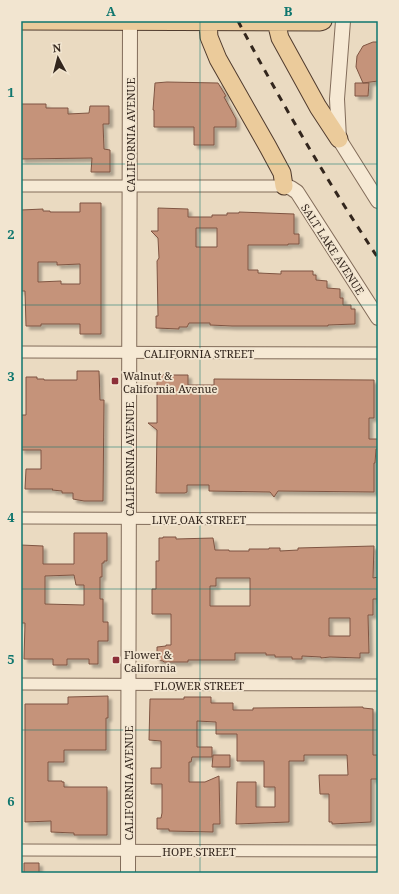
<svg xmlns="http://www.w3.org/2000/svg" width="399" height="894" viewBox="0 0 399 894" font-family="'Noto Serif',serif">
  <defs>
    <filter id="shadow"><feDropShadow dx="3.5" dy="3.5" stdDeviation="1" flood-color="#0004"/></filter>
  </defs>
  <rect width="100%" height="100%" fill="#eadac1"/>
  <path fill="#c5937a" stroke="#7f5542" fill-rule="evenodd" filter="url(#shadow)" d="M 373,42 L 378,42 L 378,81 L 363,83 L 356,67 L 357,56 L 363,46 Z
    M 167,82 L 218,83 L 226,96 L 224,97 L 236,119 L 236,127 L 214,127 L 214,145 L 194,145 L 194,127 L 154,127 L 154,110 L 153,110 L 155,83 Z
    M 355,83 L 369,83 L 368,96 L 355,96 Z
    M 21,104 L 46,104 L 46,108 L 68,108 L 68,114 L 89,113 L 90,106 L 109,106 L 109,124 L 103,124 L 104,149 L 110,150 L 110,172 L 91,172 L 92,158 L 21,159 Z
    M 80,203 L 101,203 L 101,334 L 80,334 L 80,324 L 41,324 L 41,326 L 26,326 L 25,291 L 21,291 L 21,210 L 43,209 L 43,211 L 50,211 L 50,212 L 80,212 ZM 38,262 L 57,262 L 57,265 L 80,264 L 80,284 L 61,284 L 61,281 L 38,282 Z
    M 158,208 L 188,209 L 188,217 L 212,217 L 212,215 L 227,215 L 227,213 L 239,213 L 239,212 L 294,214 L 294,234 L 299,234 L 299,244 L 288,244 L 288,245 L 248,245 L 248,270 L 258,270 L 258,273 L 281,274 L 281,271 L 313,271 L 313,275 L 316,275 L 316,280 L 327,281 L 327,288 L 340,289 L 340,298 L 343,298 L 343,305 L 351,305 L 351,309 L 355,309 L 355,324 L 328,325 L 328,326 L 232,326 L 210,325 L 210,323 L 189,323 L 187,327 L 179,327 L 179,329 L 156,328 L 156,316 L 158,316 L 157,261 L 159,258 L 158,238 L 151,231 L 158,231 ZM 196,228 L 217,228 L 217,247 L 196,247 Z
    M 77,371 L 99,371 L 100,400 L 104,400 L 103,501 L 84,501 L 73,499 L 73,493 L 62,493 L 62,491 L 52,490 L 53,489 L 25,489 L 26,469 L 41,469 L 41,450 L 21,450 L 21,415 L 26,415 L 26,377 L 37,377 L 37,379 L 44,379 L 44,380 L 77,380 Z
    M 157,375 L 188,375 L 188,385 L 214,385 L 214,379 L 374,380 L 374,418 L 369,418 L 369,439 L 378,439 L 378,449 L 376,449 L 375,463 L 374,463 L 374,492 L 278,491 L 274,497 L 270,492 L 209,491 L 209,485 L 187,485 L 187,492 L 185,493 L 156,493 L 157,430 L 148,423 L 157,423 Z
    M 74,533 L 107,533 L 107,561 L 104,561 L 104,563 L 102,563 L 102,577 L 100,577 L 100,599 L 103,599 L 103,622 L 108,622 L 108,641 L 98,641 L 98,664 L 89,664 L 89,659 L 67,659 L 67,665 L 53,665 L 53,659 L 24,659 L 25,623 L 21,623 L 21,545 L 43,546 L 43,564 L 74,564 ZM 74,575 L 76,585 L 84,585 L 84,605 L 45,604 L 45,576 Z
    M 163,537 L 176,537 L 176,539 L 213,538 L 215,550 L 229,550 L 229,551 L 249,551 L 249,549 L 269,549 L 269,548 L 280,548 L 280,551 L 298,550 L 298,548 L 374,546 L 373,578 L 378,577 L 378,599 L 373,599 L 373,615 L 368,615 L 369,653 L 360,653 L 360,658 L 330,657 L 321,658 L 321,657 L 302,656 L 302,659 L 292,659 L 292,657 L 275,657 L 275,655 L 266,655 L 266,653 L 235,653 L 235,660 L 188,660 L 188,662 L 164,662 L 163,661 L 157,660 L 157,647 L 166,646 L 166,645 L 171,645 L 171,614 L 152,614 L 152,589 L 156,589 L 156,561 L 159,561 L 159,538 L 163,538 ZM 216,578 L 250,578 L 250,606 L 210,606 L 210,586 L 216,586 ZM 329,618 L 350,618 L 350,636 L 329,636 Z
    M 108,696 L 108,718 L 106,718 L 106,750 L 64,750 L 64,762 L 48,762 L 48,781 L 62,781 L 62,782 L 64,782 L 64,787 L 107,787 L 107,835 L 74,835 L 74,833 L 51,832 L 51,821 L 25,822 L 25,704 L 68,704 L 68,697 Z
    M 184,697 L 211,697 L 211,703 L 233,703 L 233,710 L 253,710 L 253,708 L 363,707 L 363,708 L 373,709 L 373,755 L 378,755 L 378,779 L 371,779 L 371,822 L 332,824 L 332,822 L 329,822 L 329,794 L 320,794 L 319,775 L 348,775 L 347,755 L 304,755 L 304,761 L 289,761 L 289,822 L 236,824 L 237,782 L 256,782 L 256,807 L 275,807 L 275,787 L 264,787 L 264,761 L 237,761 L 237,734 L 216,734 L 216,722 L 197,721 L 197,747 L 212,747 L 212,757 L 192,757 L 191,762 L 189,762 L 189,782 L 205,782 L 219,776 L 220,824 L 213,824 L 213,832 L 169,831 L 169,829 L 157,829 L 157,818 L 161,818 L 162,813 L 162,784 L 151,784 L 151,768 L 161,768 L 161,741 L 149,740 L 150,699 L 184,699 Z
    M 213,755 L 230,755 L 230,767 L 212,767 Z
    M 24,863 L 39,863 L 39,873 L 24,873 Z"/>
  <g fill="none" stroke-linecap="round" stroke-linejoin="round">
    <g stroke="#826c5a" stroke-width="13">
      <path id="minor" d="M 21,186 L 284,186
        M 21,352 L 378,353
        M 21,518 L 378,519
        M 21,684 L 378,685
        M 21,850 L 378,851"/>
    </g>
    <g stroke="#826c5a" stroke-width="16">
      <path id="tertiary" d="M 343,21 L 337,99 L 339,139 L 378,201
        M 284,186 L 291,188 L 297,192 L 378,318
        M 128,873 L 130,21"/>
    </g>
    <g stroke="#503b2e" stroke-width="19">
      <path id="primary" d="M 21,21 L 320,22 L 323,21
        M 276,22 L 280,38 L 318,107 L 339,139
        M 208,23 L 209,37 L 218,59 L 268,147 L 282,173 L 284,186"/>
    </g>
    <use href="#minor" stroke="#f6e9d4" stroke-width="11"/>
    <use href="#tertiary" stroke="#f6e9d4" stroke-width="14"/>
    <use href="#primary" stroke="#ebcb9b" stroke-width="17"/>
    <path stroke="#33261d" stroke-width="3" stroke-dasharray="7 7" stroke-linecap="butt" d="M 238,21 C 281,102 327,181 378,258"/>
  </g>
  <path fill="none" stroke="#0f766e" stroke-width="1" stroke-opacity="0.55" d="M 200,21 L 200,873M 21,164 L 378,164M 21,305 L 378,305M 21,447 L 378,447M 21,589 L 378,589M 21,730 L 378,730"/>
  <g fill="#8c2f38" stroke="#f2e5d0" stroke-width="1.5">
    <rect x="111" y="377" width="8" height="8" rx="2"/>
    <rect x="112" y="656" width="8" height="8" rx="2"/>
  </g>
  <g text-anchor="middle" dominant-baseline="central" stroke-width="3.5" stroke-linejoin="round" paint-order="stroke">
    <g font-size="11" fill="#33261d" stroke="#f2e5d0">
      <text transform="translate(130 135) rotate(-90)">CALIFORNIA AVENUE</text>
      <text transform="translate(333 249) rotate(57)">SALT LAKE AVENUE</text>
      <text x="199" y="353">CALIFORNIA STREET</text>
      <text transform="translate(129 459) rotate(-90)">CALIFORNIA AVENUE</text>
      <text x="199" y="519">LIVE OAK STREET</text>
      <text x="199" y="685">FLOWER STREET</text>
      <text transform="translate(128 783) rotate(-90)">CALIFORNIA AVENUE</text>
      <text x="199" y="851">HOPE STREET</text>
    </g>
    <g font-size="11" fill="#33261d" stroke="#f2e5d0" text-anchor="start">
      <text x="123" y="375">Walnut &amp;<tspan x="123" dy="13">California Avenue</tspan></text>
      <text x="124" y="654">Flower &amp;<tspan x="124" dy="13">California</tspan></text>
    </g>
  </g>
  <rect width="399" height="894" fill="none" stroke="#f2e5d0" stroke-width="44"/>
  <g transform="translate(58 58) rotate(353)" stroke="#f2e5d0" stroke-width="3" paint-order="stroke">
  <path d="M0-3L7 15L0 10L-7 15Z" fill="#33261d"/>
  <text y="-6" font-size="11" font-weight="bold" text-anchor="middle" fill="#33261d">N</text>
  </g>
  <rect x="22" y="22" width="355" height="850" fill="none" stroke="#0f766e" stroke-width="1.5"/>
  <g font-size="13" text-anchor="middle" font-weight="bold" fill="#0f766e">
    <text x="111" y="16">A</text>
    <text x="288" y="16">B</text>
    <text x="11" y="97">1</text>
    <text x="11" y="239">2</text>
    <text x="11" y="381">3</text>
    <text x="11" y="522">4</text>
    <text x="11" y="664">5</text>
    <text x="11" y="806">6</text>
  </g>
</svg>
